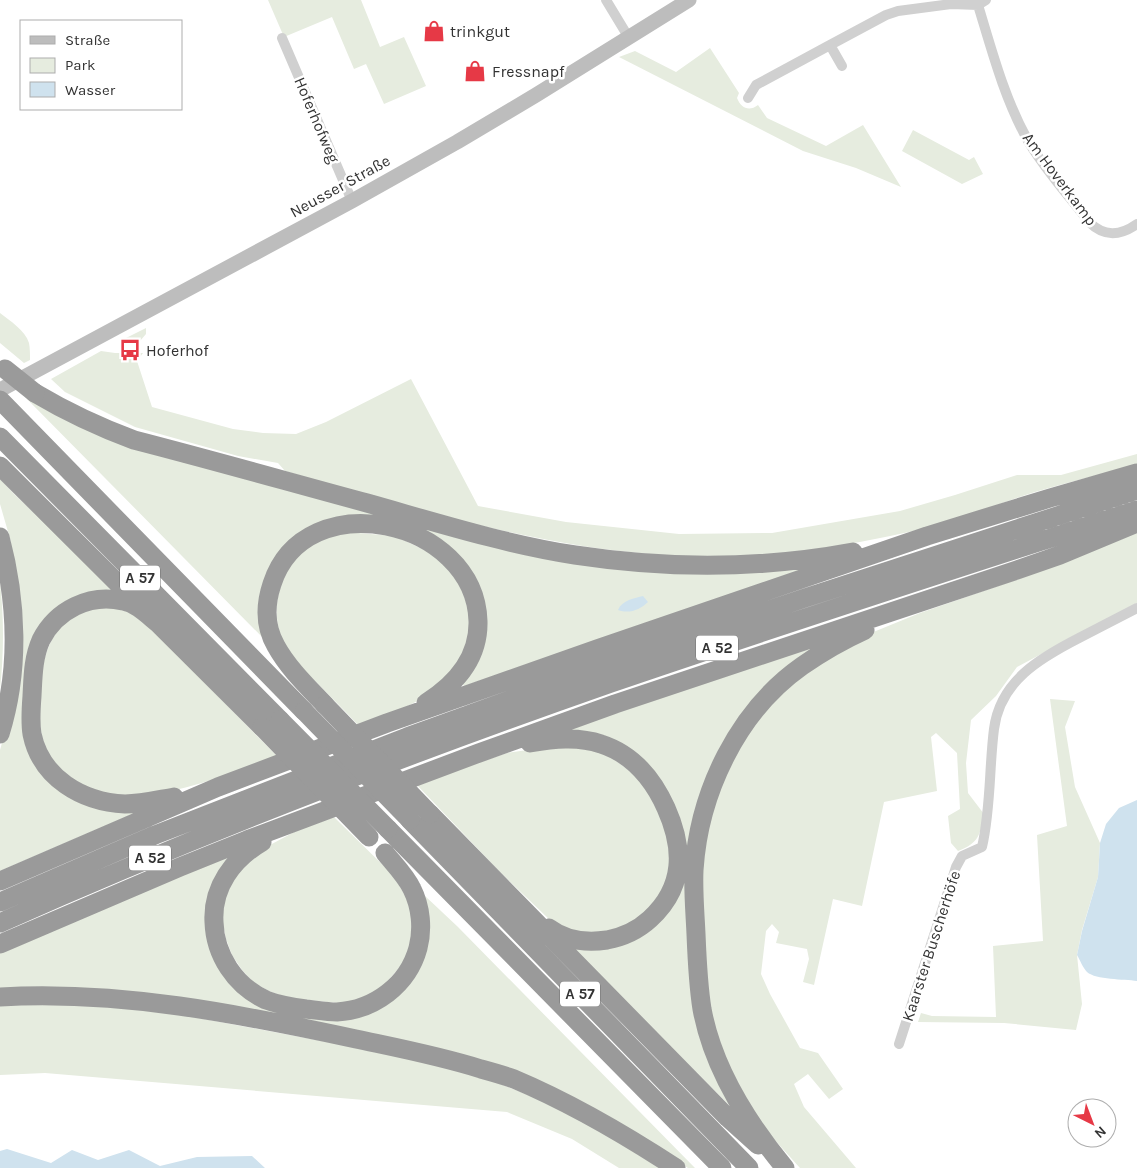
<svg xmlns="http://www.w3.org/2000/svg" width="1137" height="1168" viewBox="0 0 1137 1168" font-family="Karla,sans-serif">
  <rect width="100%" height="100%" fill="#fff"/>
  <path fill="#e6ecdf" d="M 268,0 L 361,0 L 380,47 L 404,37 L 426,86 L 384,104 L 366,64 L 354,69 L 332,17 L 284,37 Z
    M 710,48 L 739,93 L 737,98 C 741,108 749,112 758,105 L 767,118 L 826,146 L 863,125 L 901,187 L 856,168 L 803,151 L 619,57 L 635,51 L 676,72 Z
    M 913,130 L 969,160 L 974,157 L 983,174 L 962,184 L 902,151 Z
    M 0,313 C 10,321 25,330 29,343 C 30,348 30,355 30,360 L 24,363 L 0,343 Z
    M 146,328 L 146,334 L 140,341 L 130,342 L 122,340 Z
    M 101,351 L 115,353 L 143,353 L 137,361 L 152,407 L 233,429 L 263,433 L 296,434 L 326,422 L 411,379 L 478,506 L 566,522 L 679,534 L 772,533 L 900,511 L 955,495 L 1017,475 L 1061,475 L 1137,454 L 1137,464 C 1103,474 1069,482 1035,492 C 1002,502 969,516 935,525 C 916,531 895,535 875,539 C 805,553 732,561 661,555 C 532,546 408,507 285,471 L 278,463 L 238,456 L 135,427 L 65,392 L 51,379 Z
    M 27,393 L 71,420 L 529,551 L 821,563 L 464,686 L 461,682 L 478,589 L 394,521 L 290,545 L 265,640 L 25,397 Z
    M 0,479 L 15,495 L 120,593 L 71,599 L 25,683 L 49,777 L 142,810 L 0,871 L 0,750 L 9,718 L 11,542 L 0,504 Z
    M 1137,529 L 1137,603 L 1017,667 L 996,696 L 971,720 L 966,763 L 968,793 L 984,814 C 980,835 979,843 958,851 L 951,843 L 948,816 L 960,809 L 957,753 L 936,733 L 931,737 L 937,791 L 884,802 L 862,906 L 833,899 L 814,985 L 803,982 L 809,959 L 807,949 L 776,943 L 779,932 L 772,924 L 766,931 L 761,974 L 770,994 L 800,1048 L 818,1053 L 843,1089 L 829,1099 L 808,1074 L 794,1084 L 804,1107 L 856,1168 L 800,1168 L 763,1127 L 731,1073 L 719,1043 L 710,1010 L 706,976 L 702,867 L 710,817 L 730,764 L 745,738 L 769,706 L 806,672 L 871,633 L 920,613 L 1024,577 Z
    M 346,532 L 395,536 L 435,555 L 461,584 L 471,621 L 468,640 L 460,662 L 423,698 L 402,709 L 359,726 C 345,711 330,696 316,682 C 308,674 298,667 291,658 C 266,623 275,570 310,545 C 320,539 335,536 346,532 Z
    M 0,582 C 4,618 4,653 0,689 Z
    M 113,607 L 139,616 L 277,756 C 229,774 161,803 109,794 C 87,791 58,772 48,753 C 31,720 37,645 66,621 C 80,609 96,609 113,607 Z
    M 821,643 L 716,766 L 692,955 L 736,1112 L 568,945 L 609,946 L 679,889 L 659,781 L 569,732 L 570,728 Z
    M 1050,699 L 1075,701 L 1065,727 L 1075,787 L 1100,843 L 1098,877 L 1082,930 L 1077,955 L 1082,1004 L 1076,1030 L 1004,1023 L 918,1022 L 921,1013 L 932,1016 L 996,1017 L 993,946 L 1043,941 L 1037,835 L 1067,826 Z
    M 563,745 L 606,753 L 641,780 L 663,817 L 671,849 L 668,880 L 653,906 L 627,926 L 600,933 L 576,932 L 551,921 L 500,872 L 416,784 L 507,753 Z
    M 334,817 L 393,875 L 410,904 L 413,931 L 405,961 L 379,991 L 347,1004 L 289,998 L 271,992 L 254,983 L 242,970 L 232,955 L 226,939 L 222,919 L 225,899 L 234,877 L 249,861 L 270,845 L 296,831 Z
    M 225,857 L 228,859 L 212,890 L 231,981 L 328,1016 L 396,994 L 424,895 L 458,927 L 695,1168 L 688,1168 L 602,1113 L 284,1020 L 0,992 L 0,953 Z
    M 0,1004 L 99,1005 L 188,1016 L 386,1053 L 480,1076 L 569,1111 L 668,1168 L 619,1168 L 572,1139 L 507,1112 L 45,1073 L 0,1075 Z"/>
  <path fill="#cfe2ee" d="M 643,596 L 648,602 C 640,610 629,614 618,610 C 622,600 635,598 643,596 Z
    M 1137,800 L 1137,981 C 1124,979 1096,980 1087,972 C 1083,968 1080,960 1077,955 L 1082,931 L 1098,877 L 1100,843 L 1106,824 L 1119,808 Z
    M 7,1149 L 51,1163 L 72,1150 L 98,1160 L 129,1150 L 160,1166 L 197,1157 L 252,1156 L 265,1168 L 0,1168 L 0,1151 Z"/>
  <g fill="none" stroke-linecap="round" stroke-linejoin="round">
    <path stroke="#d0d0d0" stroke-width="10" d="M 606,0 L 629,38
      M 952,0 L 951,4 L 978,5
      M 986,0 L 978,5 C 992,51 1004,97 1027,139 C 1042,166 1069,196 1089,222 C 1104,237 1120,236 1137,224
      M 282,38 L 352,201
      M 842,66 L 830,45 L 886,15 L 898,11 L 951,4
      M 748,98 L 756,85 L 830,45
      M 899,1044 L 956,867 L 962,856 L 982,847 C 991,808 989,768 994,729 C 1000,681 1040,658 1079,638 C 1098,628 1118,618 1137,608"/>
    <path stroke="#bdbdbd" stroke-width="15" d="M 0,390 L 352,201 L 457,142 L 536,95 L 689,0"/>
    <path stroke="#9a9a9a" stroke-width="19" d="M 35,393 C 67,412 99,427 134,440 C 212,460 289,482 367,503 C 435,522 504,544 575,555 C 667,569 761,569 853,552
      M 0,400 L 304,711
      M 0,437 L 280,720
      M 0,466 L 262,727
      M 0,537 C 17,601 20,670 0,734
      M 164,628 C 151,619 139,604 123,601 C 90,593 56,610 41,640 C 33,658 33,677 32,696 C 31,709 30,722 32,734 C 41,778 82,802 125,804 C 141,804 157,800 174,797
      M 325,705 C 308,687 288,668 276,646 C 265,627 265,605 272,584 C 305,482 475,519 478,621 C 479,658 456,684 426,703
      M 530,743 C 553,739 578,736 601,744 C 632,754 653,779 666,808 C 684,848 685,887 650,919 C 638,930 623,937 607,940 C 586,943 566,941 549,928
      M 430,814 L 728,1118 L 758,1145
      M 410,820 L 749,1168
      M 388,829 L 722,1168
      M 262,842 C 233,859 212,887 214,922 C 215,955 235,986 266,1000 C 279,1005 292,1007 306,1009 C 316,1010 326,1012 337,1012 C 374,1010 408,985 418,948 C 423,929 421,907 412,889 C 406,876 394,864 385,853
      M 0,881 L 218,787 L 387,723 L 597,649 L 927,536 L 1050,498 L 1137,473
      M 0,902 L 155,835 L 407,737 L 601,667 L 805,598 L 1137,490
      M 0,923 C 200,834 405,755 611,683 C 786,623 962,567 1137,510
      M 0,944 L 180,867 L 247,840 L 479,753 L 615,704 L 1017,570 L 1060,555 L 1137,523
      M 0,997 C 120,990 239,1014 356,1039 C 398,1048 440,1056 481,1069 C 492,1072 503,1075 514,1079 C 571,1103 624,1134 676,1168
      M 785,1168 C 747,1122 713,1069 702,1009 C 698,984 697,959 696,934 C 695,912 693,891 694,870 C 699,792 738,711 802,666 C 822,652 843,640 865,630"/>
    <path stroke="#9a9a9a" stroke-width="19" d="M 5,369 L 35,393
      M 325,705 L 430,814
      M 304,711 L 410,820
      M 280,720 L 388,829
      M 262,727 L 369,837"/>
  </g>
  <defs>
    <g id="shop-bare" transform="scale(1.725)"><path d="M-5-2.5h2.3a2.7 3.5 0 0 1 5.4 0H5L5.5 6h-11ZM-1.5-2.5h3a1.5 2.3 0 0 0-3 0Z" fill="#e63946" stroke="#fff" stroke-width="2.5" paint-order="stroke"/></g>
    <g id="bus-bare" transform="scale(1.725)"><path d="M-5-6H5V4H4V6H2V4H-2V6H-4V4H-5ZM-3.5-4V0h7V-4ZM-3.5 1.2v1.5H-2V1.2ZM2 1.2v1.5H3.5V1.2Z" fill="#e63946" stroke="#fff" stroke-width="2.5" paint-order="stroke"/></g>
  </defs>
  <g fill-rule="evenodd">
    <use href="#shop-bare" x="434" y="31"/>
    <use href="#shop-bare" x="475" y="71"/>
    <use href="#bus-bare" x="130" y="350"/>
  </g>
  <g text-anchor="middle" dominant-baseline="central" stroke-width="5" stroke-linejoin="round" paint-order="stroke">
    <g fill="#fff" stroke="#707070" stroke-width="1">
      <rect x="120" y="565.5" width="40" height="25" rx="4"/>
      <rect x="696" y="635.5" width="42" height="25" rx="4"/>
      <rect x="129" y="845.5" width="42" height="25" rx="4"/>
      <rect x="560" y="981.5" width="40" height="25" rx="4"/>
    </g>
    <g font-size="15" font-weight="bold" fill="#333">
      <text x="140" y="578">A 57</text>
      <text x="717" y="648">A 52</text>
      <text x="150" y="858">A 52</text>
      <text x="580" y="994">A 57</text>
    </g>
    <g font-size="16" fill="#333" stroke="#fff" text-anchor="start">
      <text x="450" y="31">trinkgut</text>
      <text x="492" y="71">Fressnapf</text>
      <text x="146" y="350">Hoferhof</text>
    </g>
    <g font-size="16" fill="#333" stroke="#fff">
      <text transform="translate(317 120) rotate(67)">Hoferhofweg</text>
      <text transform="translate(1060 179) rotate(53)">Am Hoverkamp</text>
      <text transform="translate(340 186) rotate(-29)">Neusser Straße</text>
      <text transform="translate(931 946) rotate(-72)">Kaarster Buscherhöfe</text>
    </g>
  </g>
  <rect x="20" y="20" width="162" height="90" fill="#ffffff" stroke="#adadad"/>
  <rect x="30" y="36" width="25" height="8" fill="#bdbdbd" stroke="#adadad"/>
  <text x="65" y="45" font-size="15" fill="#333333">Straße</text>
  <rect x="30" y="58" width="25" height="15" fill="#e6ecdf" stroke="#adadad"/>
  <text x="65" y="70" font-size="15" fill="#333333">Park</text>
  <rect x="30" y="82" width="25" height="15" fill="#cfe2ee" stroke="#adadad"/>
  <text x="65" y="95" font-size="15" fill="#333333">Wasser</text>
  <g transform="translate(1092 1123) rotate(138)"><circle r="24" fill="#ffffff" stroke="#adadad"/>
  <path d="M0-4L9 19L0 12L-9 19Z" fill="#e63946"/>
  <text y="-8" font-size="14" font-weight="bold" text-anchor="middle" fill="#333333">N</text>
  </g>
</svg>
